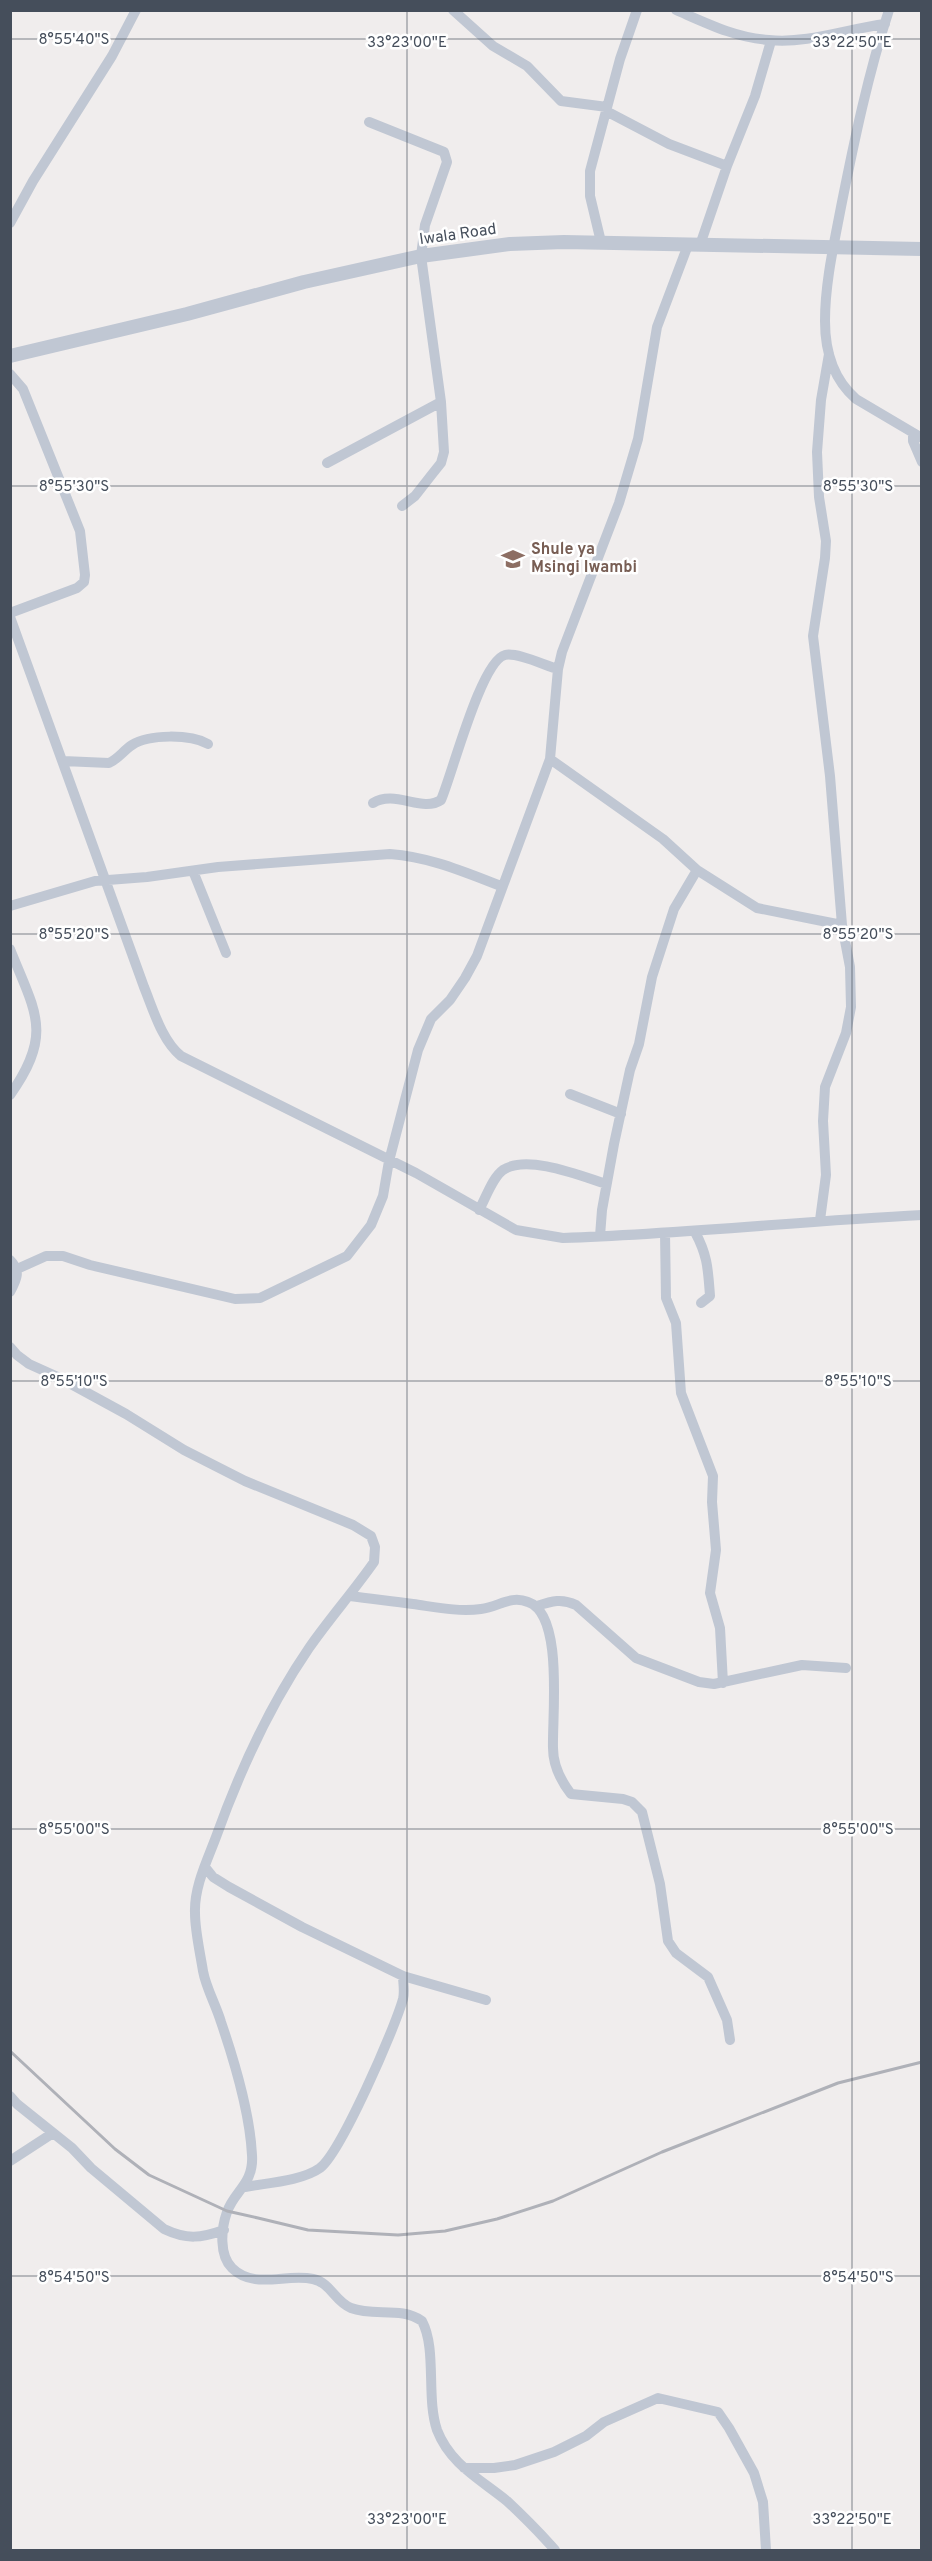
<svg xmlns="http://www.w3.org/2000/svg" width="932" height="2561" viewBox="0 0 932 2561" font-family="Overpass,sans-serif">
  <rect width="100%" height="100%" fill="#f0eded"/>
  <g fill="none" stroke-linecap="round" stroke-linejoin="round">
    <path stroke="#c0c7d3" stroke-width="10" d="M 453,10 L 493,46 L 527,66 L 561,101 L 607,107
      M 676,10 C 706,23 736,38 769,40 C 807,44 847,29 885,24
      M 889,10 C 868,74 854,142 841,207 C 834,244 825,283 825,321 C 825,351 833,379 856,399 L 922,438
      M 606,111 L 669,144 L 727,166
      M 369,122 L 444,152 L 447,162 L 425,225 L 421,256 L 441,402 L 444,452 L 441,463 L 433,473 L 415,496 L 402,506
      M 10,223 L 33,181 L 112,56 L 136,10
      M 601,242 L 590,196 L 590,171 L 620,59 L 637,10
      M 700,245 L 727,166 L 755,96 L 771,41
      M 10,374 L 23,389 L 80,531 L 85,575 L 84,582 L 77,588 L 10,613
      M 913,433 L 913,441 L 922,462
      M 327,463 L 441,402
      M 10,617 L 144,987 C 153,1009 162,1041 181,1056 L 416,1173 L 516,1230 L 563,1238 C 683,1234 802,1221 922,1215
      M 550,759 L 663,839 L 697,870 L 757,908 L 842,925
      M 63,761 L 109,763 C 118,759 123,751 132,745 C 149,734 190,734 208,744
      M 373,803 C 395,789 422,813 441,800 C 452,775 481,661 505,655 C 517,652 546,666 558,669
      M 193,871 L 226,953
      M 10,906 L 95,881 L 147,877 L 218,867 L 390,854 C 430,857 464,872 501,886
      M 10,949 C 35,1012 54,1033 10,1095
      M 570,1094 L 621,1114
      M 479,1210 C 486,1198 492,1178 503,1170 C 527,1154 581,1176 606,1184
      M 820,1220 L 826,1175 L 823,1121 L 825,1087 L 846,1033 L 851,1007 L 850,967 L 842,925 L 830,776 L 813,636 L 825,558 L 826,541 L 819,497 L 817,452 L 821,400 L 829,354
      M 695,1232 C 708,1256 708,1270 710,1296 L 701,1303
      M 665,1233 L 666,1298 L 676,1323 L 681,1393 L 713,1476 L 712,1502 L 716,1550 L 710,1593 L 720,1628 L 723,1683
      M 600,1236 L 602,1210 L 614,1144 L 630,1070 L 639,1044 L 652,977 L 674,909 L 697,870
      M 10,1260 C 21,1271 17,1279 10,1292
      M 17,1269 L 46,1256 L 63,1256 L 90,1265 L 235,1299 L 260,1298 L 347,1256 L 371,1225 L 383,1196 L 389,1161 L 418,1050 L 431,1019 L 450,1000 L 465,978 L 477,956 L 550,759 L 558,669 L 562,652 L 619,503 L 638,439 L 657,327 L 688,245
      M 10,1347 L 17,1355 L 29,1364 L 60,1378 L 126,1414 L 184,1450 L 245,1481 L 353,1525 L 371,1536 L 375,1547 L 374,1562 C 353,1592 329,1619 309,1648 C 270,1705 239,1773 216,1837 C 207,1861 194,1887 195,1913 C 195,1931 200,1952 203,1971 C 206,1988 216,2005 221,2022 C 234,2060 250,2115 252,2155 C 254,2184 234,2191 227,2212 C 221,2229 219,2255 232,2268 C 254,2290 286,2273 313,2279 C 331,2283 335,2302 351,2308 C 374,2317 401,2306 422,2321 C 437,2349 426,2398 437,2430 C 450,2464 480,2479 507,2501 C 524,2517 540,2533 555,2550
      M 350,1596 C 371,1599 392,1601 413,1604 C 435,1607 458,1612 481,1609 C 499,1607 510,1595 528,1602 C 564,1614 552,1716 553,1748 C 553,1764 561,1781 571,1794 L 623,1799 L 632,1802 L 642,1812 L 660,1884 L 668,1941 L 676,1953 L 708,1977 L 727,2020 L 730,2040
      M 537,1606 C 552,1601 562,1598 576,1605 L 636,1658 L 699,1682 L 714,1684 L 802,1665 L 846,1668
      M 205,1867 L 213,1877 L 229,1887 L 302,1927 L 403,1976 L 486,2000
      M 10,2096 L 17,2104 L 72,2148 L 91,2168 L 164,2229 C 187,2240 201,2238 224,2230
      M 10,2161 L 53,2133
      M 245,2187 C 266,2183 302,2181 320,2168 C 341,2152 395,2028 403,1999 C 405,1991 403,1983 403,1976
      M 464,2468 L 494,2468 L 515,2465 L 554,2452 L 586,2436 L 604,2422 L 658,2398 L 718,2412 L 729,2428 L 754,2473 L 763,2502 L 766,2550"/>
    <path stroke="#c0c7d3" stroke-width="14" d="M 10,356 L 187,314 L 304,282 L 421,256 L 510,244 L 564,242 L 922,249"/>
    <path stroke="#afb1b8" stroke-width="3" d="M 10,2051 L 115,2149 L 149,2175 L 227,2211 L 258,2218 L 308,2230 L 398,2235 L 445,2231 L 497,2219 L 553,2201 L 662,2152 L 838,2083 L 922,2062"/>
  </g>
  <path fill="none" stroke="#454e5b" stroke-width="1.5" stroke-opacity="0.45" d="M 407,10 L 407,2550M 852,10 L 852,2550M 10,39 L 922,39M 10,486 L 922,486M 10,934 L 922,934M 10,1381 L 922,1381M 10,1829 L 922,1829M 10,2276 L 922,2276"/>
  <defs>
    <g id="school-bare" transform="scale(1.8)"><path d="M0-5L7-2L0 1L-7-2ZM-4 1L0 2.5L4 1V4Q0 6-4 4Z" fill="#8d6e63" stroke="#fff" stroke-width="2.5" paint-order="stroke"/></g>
  </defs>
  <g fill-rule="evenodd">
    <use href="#school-bare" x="513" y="559"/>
  </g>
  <g text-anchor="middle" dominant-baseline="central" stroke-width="5" stroke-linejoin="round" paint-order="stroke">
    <g font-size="16" fill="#454e5b" stroke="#fff">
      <text transform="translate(458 235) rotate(-8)">Iwala Road</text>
    </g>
    <g font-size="16" font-weight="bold" fill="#785e54" stroke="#fff" text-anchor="start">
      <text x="531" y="550">Shule ya<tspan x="531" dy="18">Msingi Iwambi</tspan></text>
    </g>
  </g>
  <g font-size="15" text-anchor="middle" fill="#454e5b" stroke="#fff" stroke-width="5" stroke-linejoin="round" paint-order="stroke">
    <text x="74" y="44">8°55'40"S</text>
    <text x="407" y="47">33°23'00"E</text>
    <text x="852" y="47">33°22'50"E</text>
    <text x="858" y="491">8°55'30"S</text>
    <text x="74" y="491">8°55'30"S</text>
    <text x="74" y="939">8°55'20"S</text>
    <text x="858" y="939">8°55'20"S</text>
    <text x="74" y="1386">8°55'10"S</text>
    <text x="858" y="1386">8°55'10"S</text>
    <text x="74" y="1834">8°55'00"S</text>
    <text x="858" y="1834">8°55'00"S</text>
    <text x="858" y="2282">8°54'50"S</text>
    <text x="74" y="2282">8°54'50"S</text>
    <text x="407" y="2524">33°23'00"E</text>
    <text x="852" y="2524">33°22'50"E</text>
  </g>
  <rect width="932" height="2561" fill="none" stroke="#454e5b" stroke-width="24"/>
</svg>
